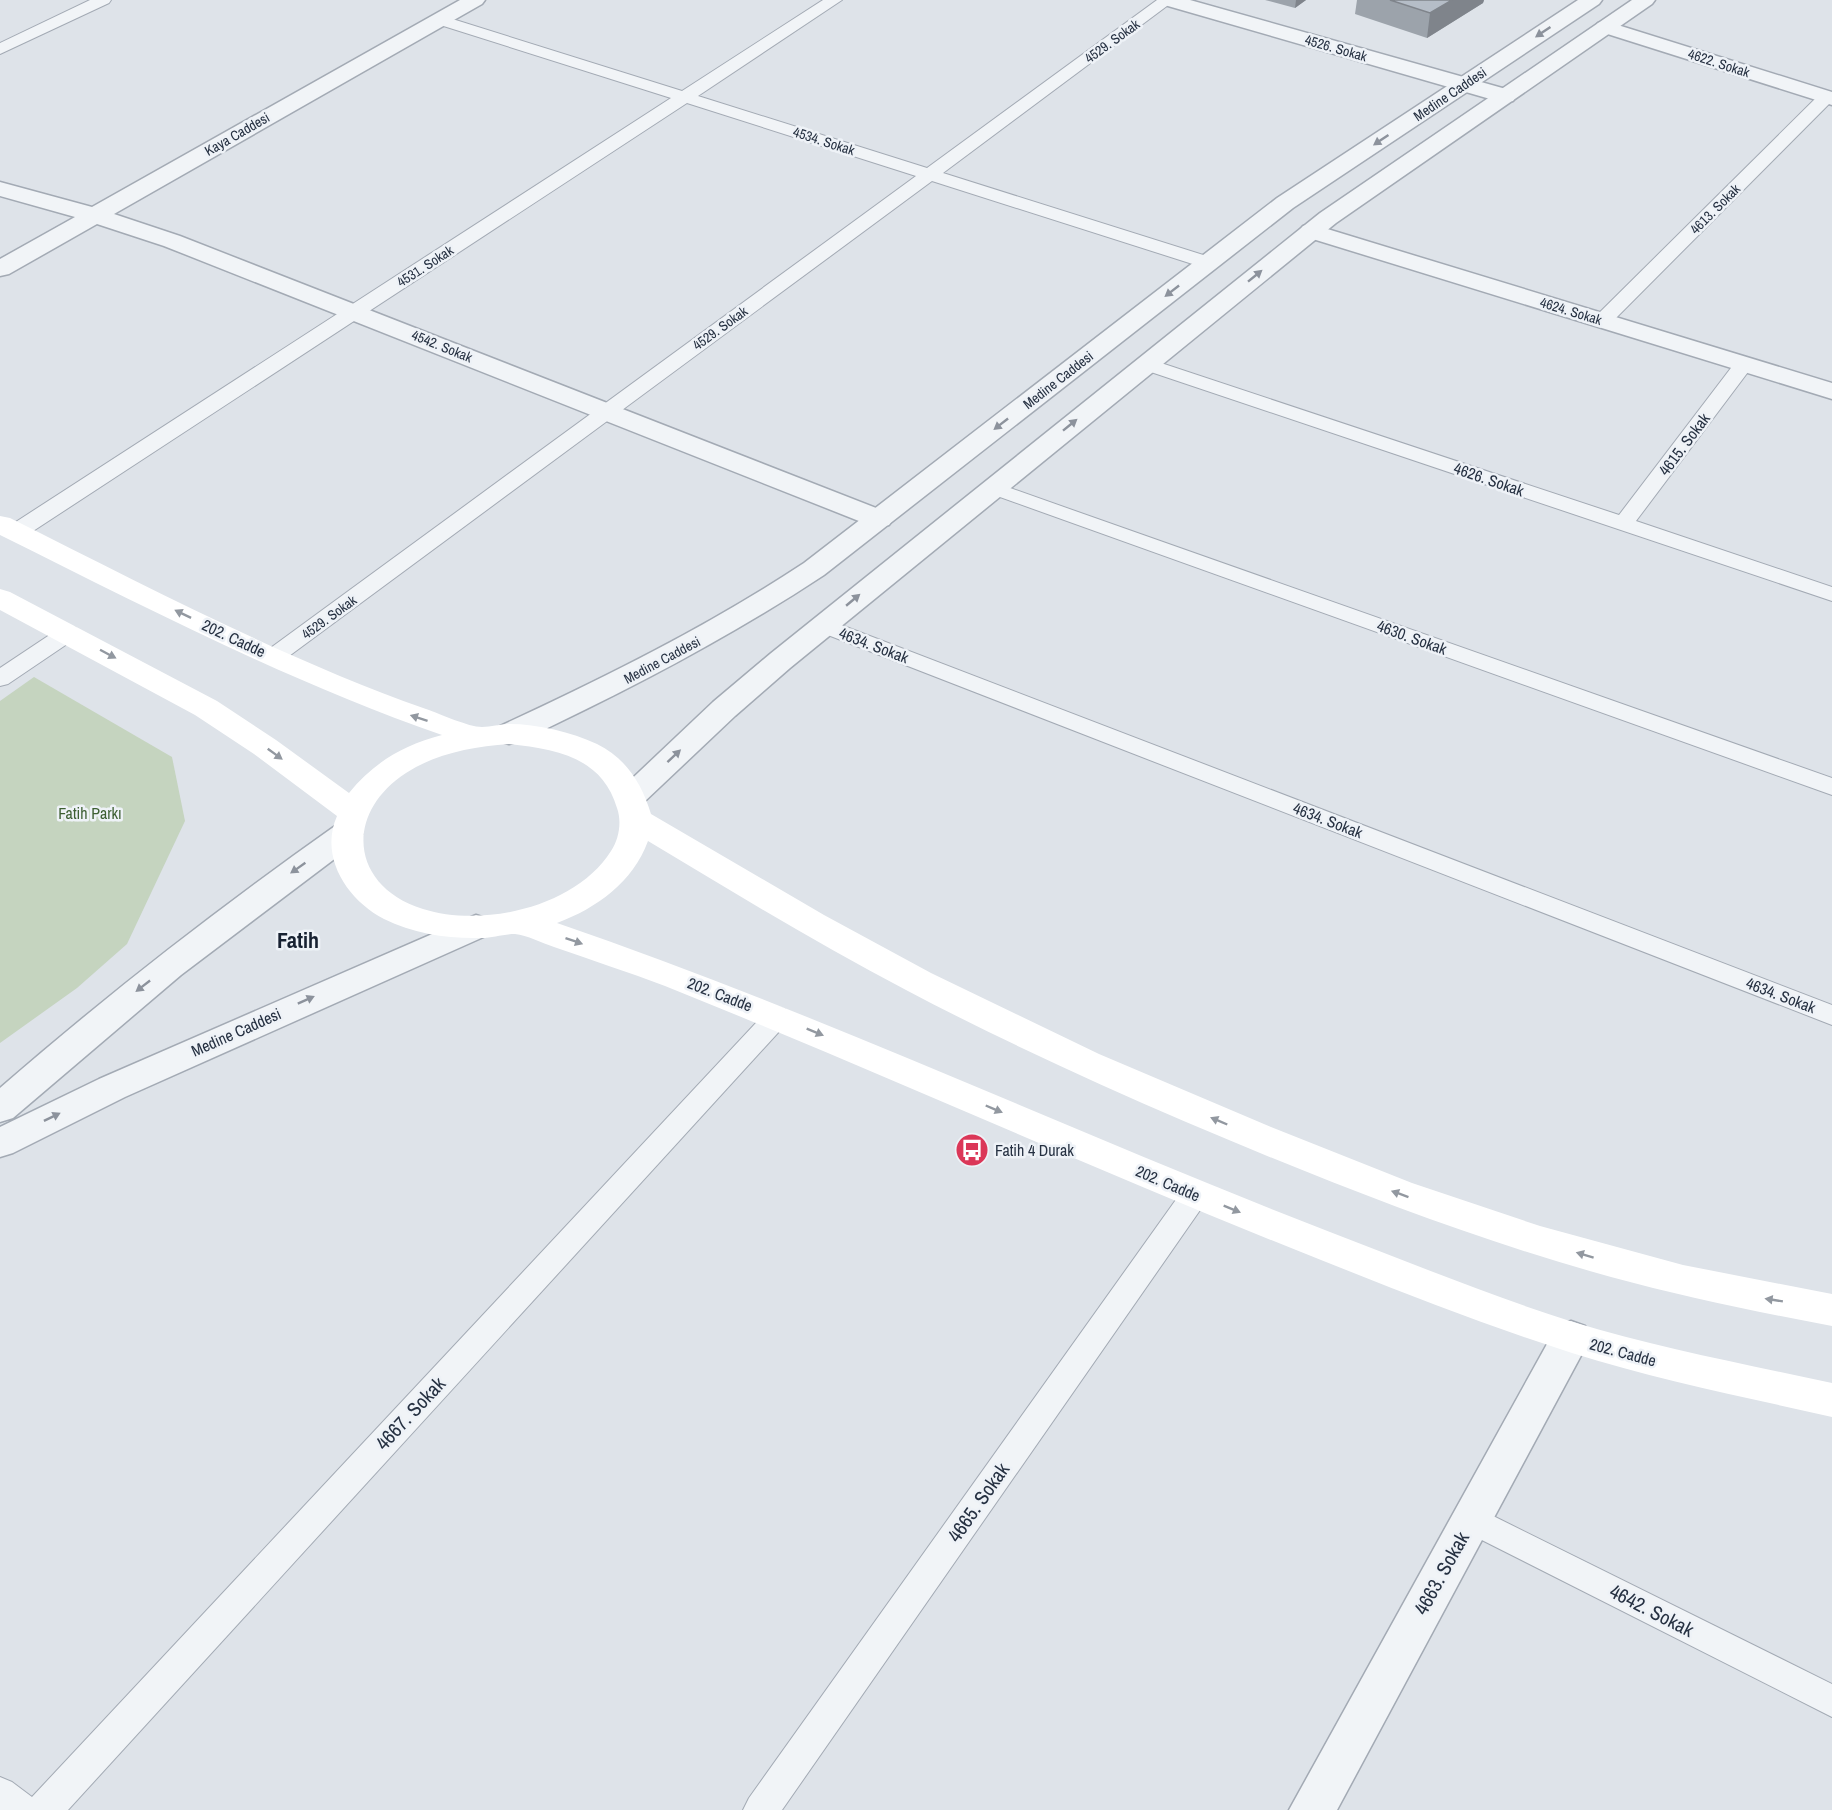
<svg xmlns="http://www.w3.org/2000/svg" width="1832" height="1810" viewBox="0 0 1832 1810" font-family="'Archivo Narrow',sans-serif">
  <rect width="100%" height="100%" fill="#dee3e9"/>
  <path fill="#c5d4bf" d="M 34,677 L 172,757 L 185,821 L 127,944 L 77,988 L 0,1043 L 0,701 Z"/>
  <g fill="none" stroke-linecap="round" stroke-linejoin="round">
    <g stroke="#a3aab4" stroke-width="2">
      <path id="service" d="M 90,0 L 111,0 L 109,3 L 0,54 L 0,43 Z
        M 823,0 L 842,0 L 698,96 L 927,168 L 1157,0 L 1175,0 L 943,173 L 1216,259 L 1218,263 L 1216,267 L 1202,267 L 932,181 L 281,662 L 273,664 L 265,662 L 262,657 L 265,652 L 916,176 L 687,103 L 24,537 L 16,538 L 8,537 L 5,532 L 8,527 L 671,98 L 434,23 L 432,20 L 434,17 L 446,17 L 682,91 Z
        M 1827,92 L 1832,93 L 1832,101 L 1609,325 L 1595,325 L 1592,321 L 1595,317 L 1821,93 Z
        M 1146,358 L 1619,515 L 1737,360 L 1751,360 L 1754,364 L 1751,368 L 1636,521 L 1832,587 L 1832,601 L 1139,368 L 1136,364 L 1139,360 Z
        M 993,482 L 1832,778 L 1832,795 L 986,492 L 983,488 L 986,484 Z
        M 823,618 L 1832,1005 L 1832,1025 L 815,630 L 812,625 L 815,620 Z
        M 68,626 L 76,628 L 79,633 L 76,638 L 8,684 L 0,686 L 0,668 L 60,628 Z
        M 777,1007 L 786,1010 L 790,1017 L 786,1024 L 68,1810 L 0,1810 L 0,1777 L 12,1782 L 32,1797 L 768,1010 Z
        M 1195,1184 L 1205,1187 L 1209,1195 L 1205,1203 L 782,1810 L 743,1810 L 749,1798 L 1185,1187 Z
        M 1471,1505 L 1832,1684 L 1832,1717 L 1460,1529 L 1455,1519 L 1460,1509 Z"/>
    </g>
    <g stroke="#a3aab4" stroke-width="3">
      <path id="minor" d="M 460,0 L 485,0 L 482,4 L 114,214 L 180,236 L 889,513 L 893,519 L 889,525 L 879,527 L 869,525 L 164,246 L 97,224 L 9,274 L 0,276 L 0,259 L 75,217 L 0,196 L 0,182 L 92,207 Z
        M 1158,0 L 1190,0 L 1513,91 L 1516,96 L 1513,101 L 1505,102 L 1497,101 L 1161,4 Z
        M 1605,21 L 1832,92 L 1832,105 L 1598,31 L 1595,27 L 1598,23 Z
        M 1311,224 L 1832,383 L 1832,399 L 1303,236 L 1299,231 L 1303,226 Z
        M 1571,1321 L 1585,1326 L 1591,1337 L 1337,1810 L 1289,1810 L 1557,1326 Z"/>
    </g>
    <g stroke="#a3aab4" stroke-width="3">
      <path id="tertiary" d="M 1578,0 L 1602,0 L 1599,4 L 1293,208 L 824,575 C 727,639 625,692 520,741 L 509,744 L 498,741 L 494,734 L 498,727 C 604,678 707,627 804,563 L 1277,198 Z
        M 1632,0 L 1655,0 L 1652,4 L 1336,223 L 790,668 L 735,716 L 643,803 L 632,806 L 621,803 L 616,796 L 621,789 L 713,702 L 770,654 L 1320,213 Z
        M 346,823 L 357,826 L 362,834 L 357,842 L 181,975 L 13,1118 L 0,1122 L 0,1088 C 107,995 219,908 335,826 Z
        M 476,915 L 488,919 L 493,927 L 488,935 L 125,1097 L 13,1153 L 0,1157 L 0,1127 L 99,1079 Z"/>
    </g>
    <use href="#service" fill="#f1f4f7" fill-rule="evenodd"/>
    <use href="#minor" fill="#f1f4f7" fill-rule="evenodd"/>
    <use href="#tertiary" fill="#f1f4f7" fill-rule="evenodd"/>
    <path fill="#fff" fill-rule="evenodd" d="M 0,516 L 10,518 C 146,586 282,658 426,709 C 441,714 468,727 482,727 C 491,727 500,724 509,724 C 538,724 571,732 597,744 C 626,758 642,784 651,814 L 824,915 L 931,973 L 1099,1054 L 1271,1127 L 1412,1183 L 1540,1226 L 1683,1265 L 1832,1294 L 1832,1326 C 1758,1312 1684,1297 1611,1277 C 1466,1237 1325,1181 1186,1122 C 1091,1081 997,1038 906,990 C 818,944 733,892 648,841 C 633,882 597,908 557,923 C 820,1013 1071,1132 1330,1232 C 1411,1263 1491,1296 1573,1322 C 1658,1348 1745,1364 1832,1383 L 1832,1417 C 1745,1397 1657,1380 1572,1353 C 1487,1326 1404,1293 1321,1260 C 1101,1173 885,1074 665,986 C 628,972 591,960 554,947 C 542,943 527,935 515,934 C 504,934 492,938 482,938 C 449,939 414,934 384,919 C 347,900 319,857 337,816 L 254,754 L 195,715 L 0,610 L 0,589 L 10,592 L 217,701 L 276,740 L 349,793 C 374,762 404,745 442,735 C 289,682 145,607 0,535 ZM 509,744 C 556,749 602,757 617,808 C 622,822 619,839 611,851 C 576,907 483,928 423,909 C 351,887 343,814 406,773 C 437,753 472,747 509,744 Z"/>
  </g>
  <path fill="#9ca3ab" d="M 1265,0 L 1306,0 L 1295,8 Z
    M 1357,0 L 1484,0 L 1483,3 L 1427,38 L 1355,14 Z"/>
  <path fill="#7f848b" d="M 1296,0 L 1306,0 L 1295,8 Z
    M 1452,0 L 1484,0 L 1483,3 L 1427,38 L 1430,13 Z"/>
  <path fill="#b5bdc7" stroke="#7f848b" stroke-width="1.5" d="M 1390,0 L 1452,0 L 1430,13 Z"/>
  <defs><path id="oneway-solid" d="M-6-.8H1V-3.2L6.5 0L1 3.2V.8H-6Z" transform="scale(1.5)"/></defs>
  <g fill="#8c929c">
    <use href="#oneway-solid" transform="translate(1543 32) rotate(146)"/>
    <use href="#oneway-solid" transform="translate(1381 140) rotate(146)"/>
    <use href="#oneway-solid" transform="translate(1255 276) rotate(-39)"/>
    <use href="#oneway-solid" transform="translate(1172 291) rotate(142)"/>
    <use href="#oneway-solid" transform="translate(1001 424) rotate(142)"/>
    <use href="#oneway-solid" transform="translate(1070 425) rotate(-39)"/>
    <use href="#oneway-solid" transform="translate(853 600) rotate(-40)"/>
    <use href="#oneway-solid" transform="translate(674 756) rotate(-43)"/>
    <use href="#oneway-solid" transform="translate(298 868) rotate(145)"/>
    <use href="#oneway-solid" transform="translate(143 986) rotate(142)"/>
    <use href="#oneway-solid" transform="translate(306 1000) rotate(-24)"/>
    <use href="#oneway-solid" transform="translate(52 1117) rotate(-26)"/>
  </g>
  <g fill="#9298a0">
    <use href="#oneway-solid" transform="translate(183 614) rotate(-154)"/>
    <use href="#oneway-solid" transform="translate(108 654) rotate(28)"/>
    <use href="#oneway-solid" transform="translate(419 718) rotate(-162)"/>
    <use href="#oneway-solid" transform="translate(275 754) rotate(36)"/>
    <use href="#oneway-solid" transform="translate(574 941) rotate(19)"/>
    <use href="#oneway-solid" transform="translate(815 1032) rotate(22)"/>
    <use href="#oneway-solid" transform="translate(994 1109) rotate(23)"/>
    <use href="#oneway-solid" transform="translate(1219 1121) rotate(-157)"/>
    <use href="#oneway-solid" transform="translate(1400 1194) rotate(-160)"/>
    <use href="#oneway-solid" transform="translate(1232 1209) rotate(22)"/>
    <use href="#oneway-solid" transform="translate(1585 1255) rotate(-163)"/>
    <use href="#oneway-solid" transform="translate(1774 1300) rotate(-171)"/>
  </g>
  <defs>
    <g id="bus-disc" transform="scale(1.725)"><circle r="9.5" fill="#db3758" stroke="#eef2f7"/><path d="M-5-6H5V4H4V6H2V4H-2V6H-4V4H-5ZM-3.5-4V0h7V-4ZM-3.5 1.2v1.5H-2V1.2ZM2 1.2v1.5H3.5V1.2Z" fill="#fff"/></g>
  </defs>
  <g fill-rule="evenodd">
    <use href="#bus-disc" x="972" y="1150"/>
  </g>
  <g text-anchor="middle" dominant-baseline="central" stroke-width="5" stroke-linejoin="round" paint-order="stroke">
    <g font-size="14" fill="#263142" stroke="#eef2f7">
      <text transform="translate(1112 41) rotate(-36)">4529. Sokak</text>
      <text transform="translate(1336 48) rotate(16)">4526. Sokak</text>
      <text transform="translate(1719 63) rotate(18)">4622. Sokak</text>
      <text transform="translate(1450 94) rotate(-34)">Medine Caddesi</text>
      <text transform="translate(237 134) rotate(-30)">Kaya Caddesi</text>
      <text transform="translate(824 141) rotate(18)">4534. Sokak</text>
      <text transform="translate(1715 209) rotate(-45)">4613. Sokak</text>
      <text transform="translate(425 266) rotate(-33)">4531. Sokak</text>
      <text transform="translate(1571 311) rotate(17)">4624. Sokak</text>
      <text transform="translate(720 328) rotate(-36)">4529. Sokak</text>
      <text transform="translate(442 346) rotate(22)">4542. Sokak</text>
      <text transform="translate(1058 380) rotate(-38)">Medine Caddesi</text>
      <text transform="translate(329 617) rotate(-36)">4529. Sokak</text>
      <text transform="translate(662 660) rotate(-28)">Medine Caddesi</text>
    </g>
    <g font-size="16" fill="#263142" stroke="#eef2f7">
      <text transform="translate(1684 444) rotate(-53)">4615. Sokak</text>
      <text transform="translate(1489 479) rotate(19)">4626. Sokak</text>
      <text transform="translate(1412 637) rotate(20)">4630. Sokak</text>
      <text transform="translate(234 638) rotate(25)">202. Cadde</text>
      <text transform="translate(874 645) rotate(21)">4634. Sokak</text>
      <text transform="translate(1328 820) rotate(21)">4634. Sokak</text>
      <text transform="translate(720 994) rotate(21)">202. Cadde</text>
      <text transform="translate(1781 995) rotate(21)">4634. Sokak</text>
      <text transform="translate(236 1032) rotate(-24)">Medine Caddesi</text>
      <text transform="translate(1168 1183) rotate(23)">202. Cadde</text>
      <text transform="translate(1623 1352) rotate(15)">202. Cadde</text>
    </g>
    <g font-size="16" fill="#3d5f32" stroke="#eef2f7">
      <text x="90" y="813">Fatih Parkı</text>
    </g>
    <g font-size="16" fill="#263142" stroke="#eef2f7" text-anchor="start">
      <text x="995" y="1150">Fatih 4 Durak</text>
    </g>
    <g font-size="20" fill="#263142" stroke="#eef2f7">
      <text transform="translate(410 1413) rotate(-47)">4667. Sokak</text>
      <text transform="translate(978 1502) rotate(-55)">4665. Sokak</text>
      <text transform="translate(1441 1573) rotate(-61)">4663. Sokak</text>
      <text transform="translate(1652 1610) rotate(27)">4642. Sokak</text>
    </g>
    <g font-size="22" font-weight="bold" fill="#182232" stroke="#eef2f7">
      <text x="298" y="940">Fatih</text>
    </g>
  </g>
</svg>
